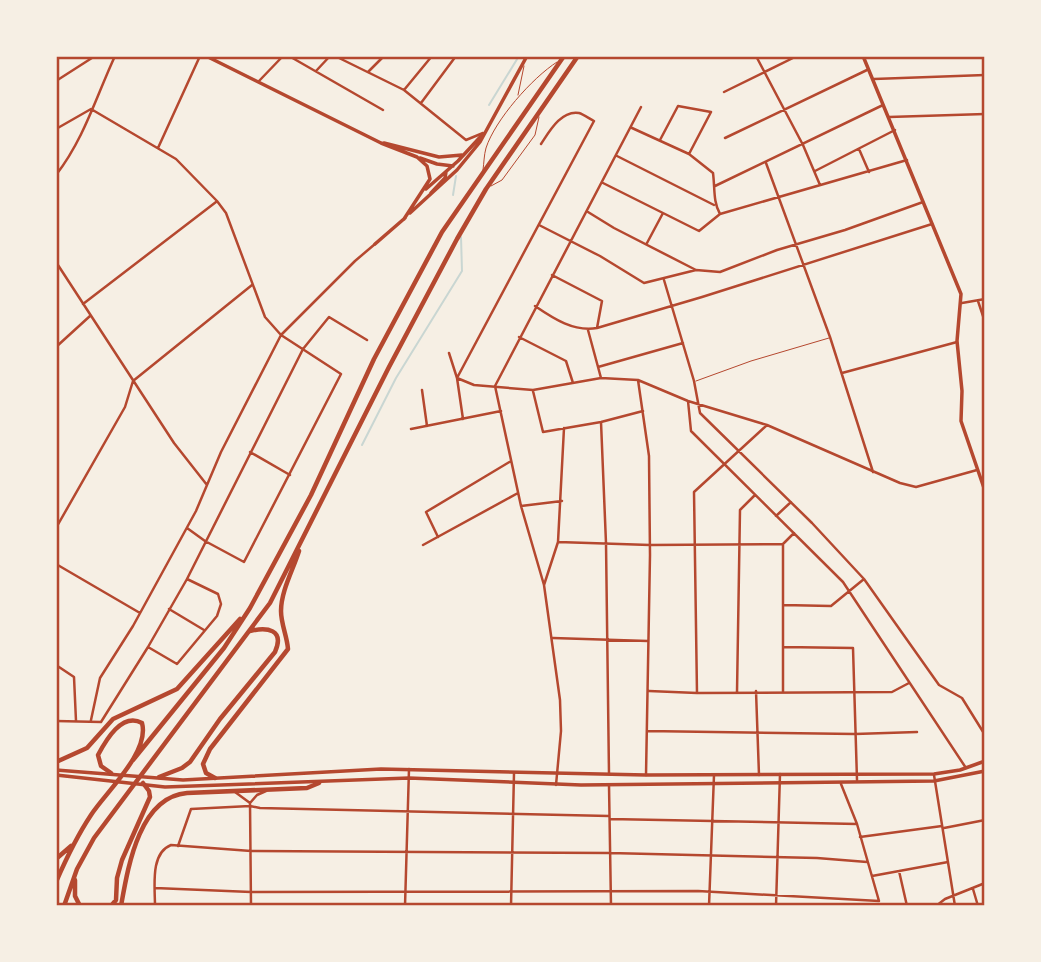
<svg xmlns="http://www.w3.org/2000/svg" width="1041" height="962" viewBox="0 0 1041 962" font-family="'Times New Roman',serif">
  <rect width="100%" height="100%" fill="#f6efe4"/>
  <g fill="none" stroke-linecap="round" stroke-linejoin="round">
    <path stroke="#c9d6d2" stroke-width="2" d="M 489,105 L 519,56
      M 453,195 L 456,176
      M 362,445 L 396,378 L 462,271 L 461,237"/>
    <path stroke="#b5482f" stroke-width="1" d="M 518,95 L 524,66
      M 483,170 C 484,163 484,155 486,148 C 495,120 532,78 557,62
      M 491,186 L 502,180 L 535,135 L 539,117
      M 696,381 L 751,361 L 829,338"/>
    <path stroke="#b5482f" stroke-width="2.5" d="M 289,56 L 383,110
      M 335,56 L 404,90 L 466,140 L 483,133
      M 756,56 L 803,145 L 820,185
      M 316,71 L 330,56
      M 368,72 L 384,56
      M 874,79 L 985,75
      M 56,81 L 95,56
      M 259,81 L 283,56
      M 404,90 L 432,56
      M 724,92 L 797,56
      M 421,103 L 456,56
      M 889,117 L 985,114
      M 632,128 L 689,154 L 713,173 C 715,188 713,202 720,214
      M 56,129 L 91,109 L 176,159 L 217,201 L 226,213 L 265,317 L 281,335 L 341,374 L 244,562 L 205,541 L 187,528
      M 725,138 L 867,70
      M 660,140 L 678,106 L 711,112 L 689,154
      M 158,148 L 200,56
      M 859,149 L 869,172
      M 617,156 L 714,205
      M 766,163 L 830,337 L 873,472
      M 815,171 L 895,130
      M 56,175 C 84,139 96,97 115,56
      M 603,183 L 699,231 L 720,214 L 907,160
      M 715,186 L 883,105
      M 588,212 L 614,228 L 696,270
      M 539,225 L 600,256 L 644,283 L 696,270 L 720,272 L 777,250 L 845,230 L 923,202
      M 647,243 L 663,213
      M 56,262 L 174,443 L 207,485
      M 552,275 L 602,301 L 597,328
      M 664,280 L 694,381 L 700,413 L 812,523 L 864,579 L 939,685 L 962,698 L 985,735
      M 978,301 L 985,322
      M 962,303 L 985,299
      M 83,304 L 216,202
      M 535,306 C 554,319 574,332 597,328 L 702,297 L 932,224
      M 588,330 L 601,378
      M 519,337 L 566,361 L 573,383
      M 56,347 L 90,316
      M 449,353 L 457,378 L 463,419
      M 598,367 L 683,343
      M 842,373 L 957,342
      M 457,378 L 474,385 L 533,390 L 601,378 L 638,380 L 688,401 L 767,425 L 900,483 L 916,487 L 977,470
      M 457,378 L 594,121 C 590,119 583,114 579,113 C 561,110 549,132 541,144
      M 638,380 L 649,456 L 650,555 L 646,775
      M 422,390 L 427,426
      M 533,391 L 543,432 L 601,422 L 643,411
      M 688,401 L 691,431 L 843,582 L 966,768
      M 601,422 L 606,543 L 609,774
      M 411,429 L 501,411
      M 250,452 L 290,475
      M 521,506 L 562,501
      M 776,516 L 791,502
      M 56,528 L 125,407 L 133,381 L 252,285
      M 438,537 L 426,512 L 511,461
      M 558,542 L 650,545 L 783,544 L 794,533
      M 423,545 L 518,493
      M 56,564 L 140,613
      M 544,585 L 521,506 L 495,386 L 641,107
      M 783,605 L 831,606 L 864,579
      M 169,609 L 204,630
      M 553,638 L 648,641
      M 148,647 L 177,664 L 217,616 L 221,604 L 218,594 L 187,579
      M 783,647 L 853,648 L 857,780
      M 56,665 L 74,677 L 76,721
      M 649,691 L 697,693 L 892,692 L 909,683
      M 756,691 L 759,775
      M 783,691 L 783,544
      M 737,692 L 740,510 L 755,495
      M 697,693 L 694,492 L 767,425
      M 91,720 L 100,678 L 133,626 L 196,511 L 221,452 L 281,335 L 355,261 L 375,244
      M 56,721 L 101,722 L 148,647 L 187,579 L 303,349 L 329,317 L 367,340
      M 647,731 L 855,734 L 917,732
      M 934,775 L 955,906
      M 556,785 L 561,731 L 560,700 L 544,585 L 558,542 L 564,428
      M 609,785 L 611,906
      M 235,792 L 250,803 L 257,795 L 266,791
      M 250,803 L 251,906
      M 610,819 L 857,824
      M 944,828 L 985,820
      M 860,837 L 942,826
      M 178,846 L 191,809 L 250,806 L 260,808 L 609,816
      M 899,871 L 907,906
      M 872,876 L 948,862
      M 155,888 L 251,892 L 698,891 L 879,901 L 857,824 L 841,784
      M 973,889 L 978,906
      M 155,906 C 155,887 150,853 171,845 L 251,851 L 610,853 L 817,858 L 867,862
      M 405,906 L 409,769
      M 511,906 L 514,773
      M 709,906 L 714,775
      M 776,906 L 780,774
      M 936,906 L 945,899 L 985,883"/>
    <path stroke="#b5482f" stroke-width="3.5" d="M 206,56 L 381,143 L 417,157 L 427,166 L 430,179 L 404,219
      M 863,56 L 961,294 L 957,341 L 962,391 L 961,421 L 985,491
      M 384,143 L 439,157 L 462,155
      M 420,158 L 437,164 L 453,166
      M 426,189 L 458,161 L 483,134
      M 431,193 L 445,178 L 446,172
      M 410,213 L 457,170 L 480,142 L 527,56
      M 375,244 L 405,218"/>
    <path stroke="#b5482f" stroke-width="3.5" d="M 56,770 L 183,780 L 381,769 L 646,775 L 934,774 L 960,770 L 985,761
      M 56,775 L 165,787 L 409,778 L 581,785 L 934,781 L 985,771"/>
    <path stroke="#b5482f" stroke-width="4.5" d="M 133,760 L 224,648 L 250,608 L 311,495 L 374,359 L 442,232 L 564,56
      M 56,762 L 87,748 L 113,719 L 177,689 L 240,619
      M 159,777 L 182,768 L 190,762 L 220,719 L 275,652 C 285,629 267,627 250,631
      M 215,778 L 206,773 L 203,764 L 210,749 L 288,649 C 287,636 281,624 281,611 C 281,591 293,570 299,551
      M 56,859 L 71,846
      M 75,880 L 75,896 L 80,906
      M 56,882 C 66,859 77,836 91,815 C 106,792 150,752 142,723 C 122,712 106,740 98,755 L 101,766 L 111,773
      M 64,906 L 77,869 L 94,838 L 270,603 L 389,367 L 457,239 L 486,189 L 578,56
      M 111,906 L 116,900 L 117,878 L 122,860 L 150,797 L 149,791 L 143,783
      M 121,906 C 128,867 139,797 187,793 L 307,788 L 319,783"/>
  </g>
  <rect width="1041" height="962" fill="none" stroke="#f6efe4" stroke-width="116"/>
  <rect x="58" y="58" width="925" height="846" fill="none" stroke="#b5482f" stroke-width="2.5"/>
</svg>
